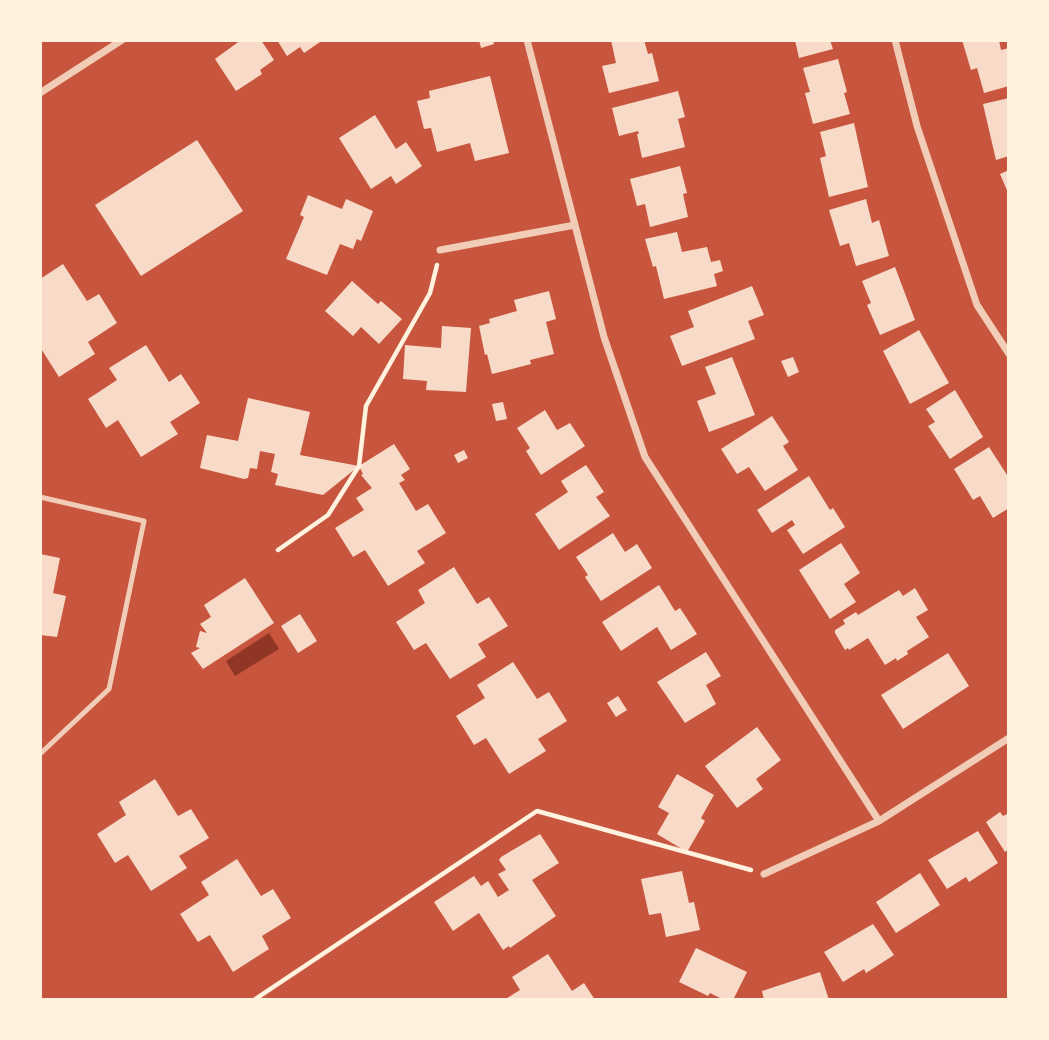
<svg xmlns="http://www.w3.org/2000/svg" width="1049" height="1040" viewBox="0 0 1049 1040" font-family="Karla,sans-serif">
  <rect width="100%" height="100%" fill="#c8553d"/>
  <path fill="#8f3625" d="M 269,633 L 279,649 L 235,676 L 226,661 Z"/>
  <path fill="#f7dbc8" d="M 241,40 L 261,40 L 274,60 L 260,70 L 262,74 L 236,91 L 215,59 Z
    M 277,40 L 323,40 L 304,53 L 300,47 L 287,56 Z
    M 479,40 L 493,40 L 494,44 L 481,48 Z
    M 611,40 L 644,40 L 648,54 L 652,53 L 659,81 L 609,93 L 602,66 L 616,63 Z
    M 795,40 L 830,40 L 833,49 L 799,58 Z
    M 962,40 L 999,40 L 1001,50 L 1009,48 L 1009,86 L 984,93 L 977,68 L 971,70 Z
    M 838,59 L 847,92 L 844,93 L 850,114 L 813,124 L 805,93 L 810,92 L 803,68 Z
    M 490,76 L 509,153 L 475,161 L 470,143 L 437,152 L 431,128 L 424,129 L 417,101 L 430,98 L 429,91 Z
    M 678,91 L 685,117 L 678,119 L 685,147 L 642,158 L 637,134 L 639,134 L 638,131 L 619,136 L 612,108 Z
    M 1009,98 L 1009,156 L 996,160 L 983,104 Z
    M 375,115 L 396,149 L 406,142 L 422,166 L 396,184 L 391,176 L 371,189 L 339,138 Z
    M 854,123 L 868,187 L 829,197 L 820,158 L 826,156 L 820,132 Z
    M 197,140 L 243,211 L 141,276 L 95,205 Z
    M 680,166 L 687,193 L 683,194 L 688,217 L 650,227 L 645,204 L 637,206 L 630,179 Z
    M 1009,170 L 1009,195 L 1000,174 Z
    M 308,195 L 342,209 L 346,199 L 373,211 L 361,241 L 357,239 L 353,249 L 340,244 L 327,275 L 286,259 L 304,217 L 300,215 Z
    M 866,199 L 872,223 L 879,220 L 889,256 L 856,266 L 849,243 L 840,246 L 829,210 Z
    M 677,232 L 682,252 L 707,247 L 711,262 L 720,260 L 723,271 L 714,274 L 717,286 L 664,299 L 656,266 L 653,267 L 645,239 Z
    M 63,264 L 87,301 L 99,294 L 117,323 L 88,342 L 95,354 L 59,377 L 40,347 L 40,279 Z
    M 895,267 L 915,320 L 880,335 L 867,305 L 871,303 L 862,281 Z
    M 352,281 L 378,304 L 381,301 L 402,319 L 379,344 L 361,327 L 353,336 L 325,311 Z
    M 752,286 L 764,315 L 748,321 L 755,339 L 682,366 L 670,336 L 694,327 L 688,311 Z
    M 549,291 L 556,319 L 546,322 L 554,354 L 530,360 L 531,364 L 492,374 L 487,354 L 485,355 L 479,326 L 490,323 L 489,319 L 517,311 L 514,300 Z
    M 442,326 L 471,328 L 466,392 L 426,390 L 427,381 L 403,379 L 405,345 L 441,348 Z
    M 919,330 L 949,383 L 910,404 L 883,351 Z
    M 146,345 L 169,382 L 181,374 L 200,403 L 170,422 L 178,434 L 141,457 L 118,420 L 106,428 L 88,399 L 117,380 L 109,368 Z
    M 732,357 L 755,415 L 709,432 L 697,401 L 716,394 L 705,367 Z
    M 793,357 L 799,372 L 788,377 L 781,361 Z
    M 955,390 L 983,437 L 950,459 L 928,426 L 935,422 L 926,409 Z
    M 248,398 L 310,412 L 300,455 L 359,466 L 323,495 L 275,485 L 278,474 L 271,472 L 275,454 L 260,451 L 257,469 L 250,468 L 248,478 L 244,479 L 200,468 L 207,435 L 238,441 Z
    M 503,402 L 507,419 L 496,421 L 492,404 Z
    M 545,410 L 557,430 L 570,423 L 585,446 L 541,475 L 526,451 L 530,448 L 517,428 Z
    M 772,416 L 789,442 L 783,446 L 798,470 L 765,491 L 749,467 L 737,474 L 721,449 Z
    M 394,444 L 410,469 L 401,475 L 405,480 L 399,483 L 416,511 L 428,504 L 446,533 L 417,551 L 425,563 L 388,586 L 365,550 L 353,557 L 335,528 L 364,510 L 356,498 L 372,488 L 361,475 L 363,474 L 359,466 Z
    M 989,447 L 1009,478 L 1009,508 L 993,518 L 980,496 L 973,500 L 954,469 Z
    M 464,450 L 468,458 L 458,463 L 454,455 Z
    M 586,465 L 604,492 L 596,497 L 610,516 L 559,550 L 535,514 L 568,492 L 561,481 Z
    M 809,476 L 830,510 L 833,508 L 845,527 L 803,554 L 787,530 L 795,525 L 792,520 L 772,533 L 757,510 Z
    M 613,533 L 625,552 L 637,544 L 652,568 L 601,601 L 585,577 L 588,575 L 576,557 Z
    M 841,543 L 860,573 L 844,584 L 856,602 L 830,619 L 799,570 Z
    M 40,554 L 60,558 L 53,593 L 66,596 L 57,637 L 40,635 Z
    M 454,567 L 477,604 L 489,597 L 508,626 L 478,644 L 486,657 L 450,679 L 426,643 L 414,650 L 396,622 L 425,603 L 418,590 Z
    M 245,578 L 274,623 L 203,669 L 191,653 L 200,648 L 196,647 L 200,631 L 207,633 L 200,624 L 211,617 L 204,605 Z
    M 659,585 L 675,611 L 680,608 L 697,634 L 671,650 L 657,627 L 621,651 L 602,622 Z
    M 915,588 L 928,610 L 916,617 L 929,637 L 907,651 L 908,654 L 897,661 L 896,658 L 885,665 L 868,638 L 849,650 L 848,648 L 845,650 L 835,633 L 835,630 L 845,624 L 843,620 L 856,612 L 858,615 L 899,590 L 903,596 Z
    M 300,614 L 317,641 L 298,653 L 281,626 Z
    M 706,652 L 721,676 L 706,685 L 716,704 L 685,723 L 657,682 Z
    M 948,653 L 969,686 L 903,729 L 881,695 Z
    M 513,662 L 537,699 L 549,692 L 567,721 L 538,739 L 546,751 L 509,774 L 486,738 L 474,745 L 456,716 L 485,698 L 477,685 Z
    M 618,696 L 627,710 L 616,717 L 607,703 Z
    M 757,727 L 781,760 L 756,779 L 763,789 L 737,808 L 705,766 Z
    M 677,774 L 714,795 L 701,818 L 705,821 L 687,852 L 657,834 L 669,813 L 658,807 Z
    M 155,779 L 178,816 L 191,809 L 209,838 L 179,856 L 187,868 L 151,891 L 128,855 L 115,863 L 97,834 L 126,815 L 119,802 Z
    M 1000,812 L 1003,816 L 1009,813 L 1009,849 L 1005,852 L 986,822 Z
    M 978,831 L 998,863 L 969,882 L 966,877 L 947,889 L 928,860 Z
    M 540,834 L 559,863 L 532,880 L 556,916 L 510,948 L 509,946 L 503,950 L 479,913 L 453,931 L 434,902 L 474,876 L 481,886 L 488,881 L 498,897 L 509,890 L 498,874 L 506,870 L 499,860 L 501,857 Z
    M 237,859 L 261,896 L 273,889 L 291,918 L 262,936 L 269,949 L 233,972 L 210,935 L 198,942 L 180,914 L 209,895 L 201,882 Z
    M 682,871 L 689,903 L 694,902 L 700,930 L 666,937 L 661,913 L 649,915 L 641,879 Z
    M 920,873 L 940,905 L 896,933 L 876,902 Z
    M 873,924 L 894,955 L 866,973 L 864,969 L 843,982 L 824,952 Z
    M 696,948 L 747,972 L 733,1000 L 724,1000 L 710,993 L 708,996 L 679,982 Z
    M 548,954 L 572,991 L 584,983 L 595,1000 L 504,1000 L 520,990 L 512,977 Z
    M 820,972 L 829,1000 L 764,1000 L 762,991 Z"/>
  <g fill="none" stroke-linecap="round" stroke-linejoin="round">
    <path stroke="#fff3e0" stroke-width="4.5" d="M 278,550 L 328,515 L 359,466 L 366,406 L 430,293 L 437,265
      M 254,1000 L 537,811 L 751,870"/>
    <path stroke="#f1ccb7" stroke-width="5" d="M 40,497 L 144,521 L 109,689 L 40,754"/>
    <path stroke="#f1ccb7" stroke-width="7" d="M 527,40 L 604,337 L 645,457 L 879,821
      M 895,40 L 917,126 L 977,305 L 1009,354
      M 40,93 L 122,40
      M 440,250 L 575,225
      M 764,874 L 879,821 L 1009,738"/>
  </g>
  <rect width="1049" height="1040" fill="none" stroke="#fff3e0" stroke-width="84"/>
</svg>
